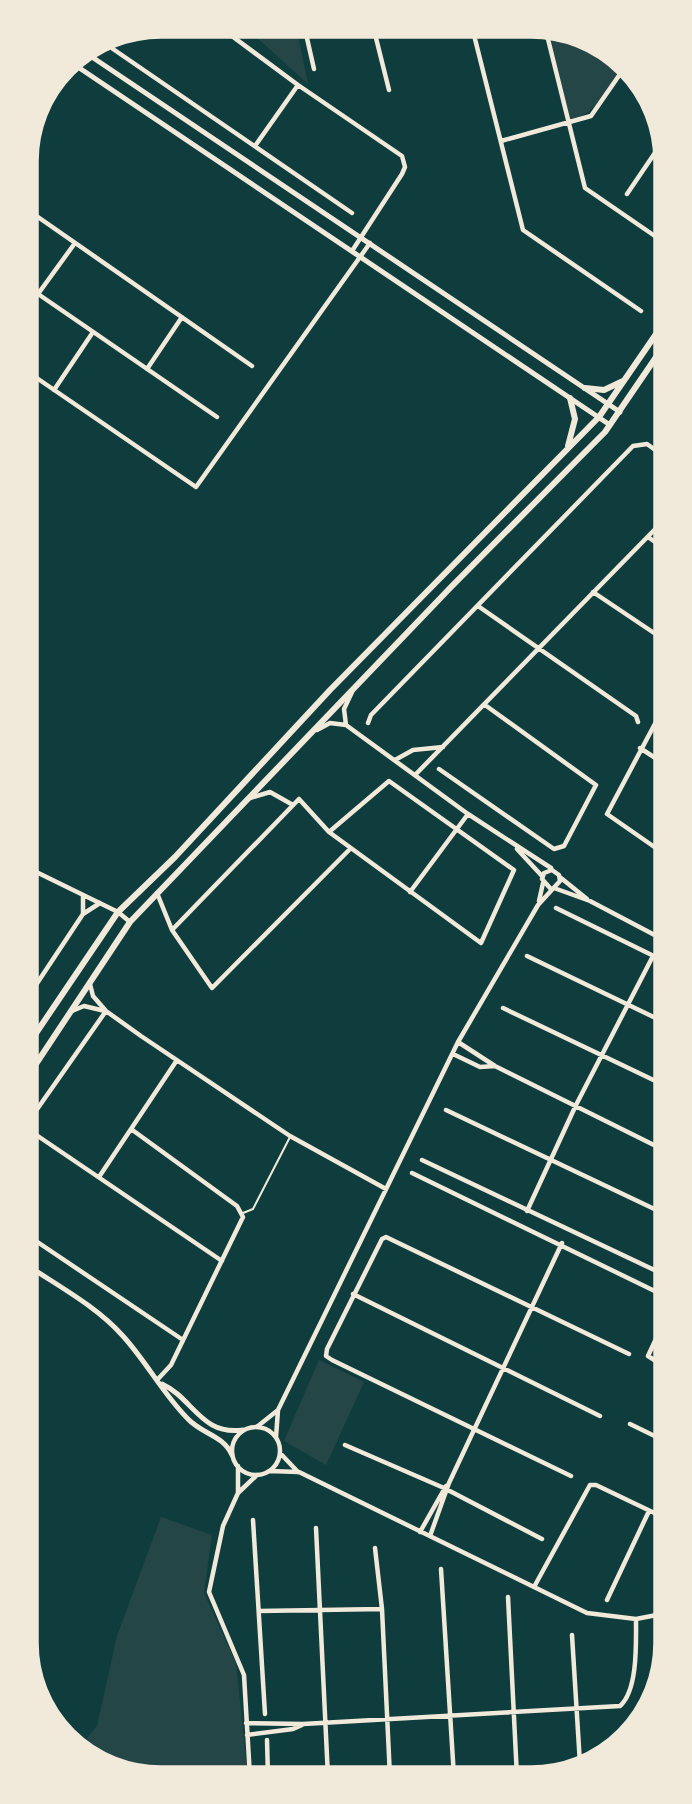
<svg xmlns="http://www.w3.org/2000/svg" width="692" height="1804" viewBox="0 0 692 1804" font-family="Mulish,sans-serif">
  <rect width="100%" height="100%" fill="#0f3d3e"/>
  <path fill="#244646" d="M 243,25 L 296,25 L 308,84 Z
    M 548,27 L 558,27 L 625,63 C 610,85 598,114 570,120 Z
    M 319,1360 L 364,1382 L 326,1465 L 284,1441 Z
    M 161,1517 L 212,1535 L 204,1593 L 236,1663 L 248,1777 L 134,1777 L 97,1757 L 87,1738 L 97,1726 L 117,1636 Z"/>
  <g fill="none" stroke-linecap="round" stroke-linejoin="round">
    <path stroke="#f1e9da" stroke-width="2" d="M 243,1213 L 253,1209 L 290,1137"/>
    <path stroke="#f1e9da" stroke-width="4.5" d="M 217,25 L 298,85 L 402,156 L 405,167 L 402,174 L 352,251
      M 304,25 L 314,69
      M 373,26 L 389,90
      M 472,27 L 523,230 L 641,311
      M 545,27 L 585,188 L 665,243
      M 111,43 L 113,49 L 352,213
      M 34,117 L 74,57
      M 501,141 L 591,116 L 627,64
      M 255,146 L 298,85
      M 627,194 L 665,138
      M 25,208 L 252,366
      M 25,285 L 217,417
      M 38,294 L 75,243
      M 147,369 L 182,317
      M 25,370 L 196,487 L 370,243
      M 54,390 L 93,332
      M 648,537 L 665,549
      M 593,592 L 666,641
      M 478,606 L 636,716 L 638,722
      M 666,703 L 607,814 L 666,855
      M 368,723 L 371,715 L 633,446 L 647,444 L 665,457
      M 346,725 L 344,709 L 352,692
      M 317,730 L 330,723 L 346,725 L 468,814 L 551,868
      M 640,748 L 666,765
      M 395,760 L 413,750 L 443,747
      M 439,769 L 554,849 L 564,846 L 596,785 L 485,705
      M 416,774 L 665,519
      M 250,798 L 270,792 L 293,805
      M 517,849 L 542,876
      M 26,867 L 118,912 L 130,922
      M 561,878 L 587,899
      M 554,888 L 590,901 L 666,941
      M 410,892 L 468,814
      M 157,893 L 172,930 L 212,988 L 350,849
      M 83,896 L 83,913
      M 539,901 L 543,883
      M 556,908 L 666,962
      M 172,930 L 299,799 L 329,832 L 481,943 L 514,870 L 389,781 L 329,832
      M 527,956 L 666,1023
      M 90,984 L 93,996 L 106,1011 L 141,1036 L 290,1136 L 386,1189
      M 26,1000 L 83,914 L 100,903
      M 503,1008 L 666,1086
      M 72,1011 L 84,1006 L 105,1011
      M 458,1042 L 495,1066 L 666,1151
      M 453,1054 L 480,1067 L 495,1066
      M 446,1110 L 667,1215
      M 26,1125 L 106,1011
      M 26,1128 L 222,1261
      M 131,1129 L 237,1206 L 243,1217 L 171,1365 L 158,1379
      M 422,1160 L 667,1276
      M 412,1173 L 667,1297
      M 99,1177 L 177,1060
      M 527,1211 L 576,1105 L 653,956
      M 27,1235 L 183,1340
      M 353,1294 L 600,1416
      M 667,1315 L 648,1356 L 667,1368
      M 630,1424 L 667,1442
      M 258,1426 L 278,1410
      M232 1451a24 24 0 1 1 48 0a24 24 0 1 1-48 0Z
      M 276,1437 L 278,1410 L 458,1042 L 538,905 L 560,881 L 559,875 L 552,870 L 544,873 L 542,879 L 550,888
      M 345,1445 L 444,1488 L 542,1539
      M 280,1453 L 298,1472
      M 238,1466 L 238,1492
      M 269,1471 L 299,1472 L 587,1613 L 636,1619 L 667,1613
      M 571,1476 L 332,1360 L 326,1356 L 327,1349 L 382,1239 L 386,1237 L 629,1354
      M 253,1520 L 265,1714
      M 316,1528 L 328,1777
      M 420,1532 L 446,1486
      M 430,1536 L 449,1483 L 562,1243
      M 375,1548 L 382,1609 L 390,1777
      M 441,1569 L 454,1777
      M 534,1587 L 590,1485 L 596,1485 L 667,1519
      M 508,1597 L 517,1777
      M 607,1600 L 649,1511
      M 259,1611 L 382,1609
      M 572,1635 L 580,1764
      M 246,1723 L 303,1724 L 620,1706 C 638,1690 636,1643 636,1619
      M 247,1735 L 293,1729 L 302,1725
      M 267,1740 L 268,1777
      M 250,1777 L 244,1675 L 209,1592 L 223,1526 L 238,1493 L 257,1475"/>
    <path stroke="#f1e9da" stroke-width="5" d="M 86,53 L 620,412
      M 69,61 L 610,425
      M 27,1265 C 58,1286 96,1306 122,1335 C 147,1362 162,1393 188,1419 C 202,1434 223,1435 232,1455
      M 162,1384 C 193,1398 201,1436 243,1430"/>
    <path stroke="#f1e9da" stroke-width="6" d="M 585,388 L 604,390 L 623,381
      M 568,446 L 575,419 L 570,398
      M 26,1048 L 118,912 L 175,857 L 330,690 L 599,417 L 665,321
      M 26,1079 L 130,922 L 451,587 L 605,432 L 665,344"/>
  </g>
  <path d="M0 0H692V1804H0ZM161 37H531A124 124 0 0 1 655 161V1643A124 124 0 0 1 531 1767H161A124 124 0 0 1 37 1643V161A124 124 0 0 1 161 37Z" fill="#f1e9da" fill-rule="evenodd"/>
  <path fill="none" stroke="#f1e9da" stroke-width="3.5" d="M161 37H531A124 124 0 0 1 655 161V1643A124 124 0 0 1 531 1767H161A124 124 0 0 1 37 1643V161A124 124 0 0 1 161 37Z"/>
</svg>
